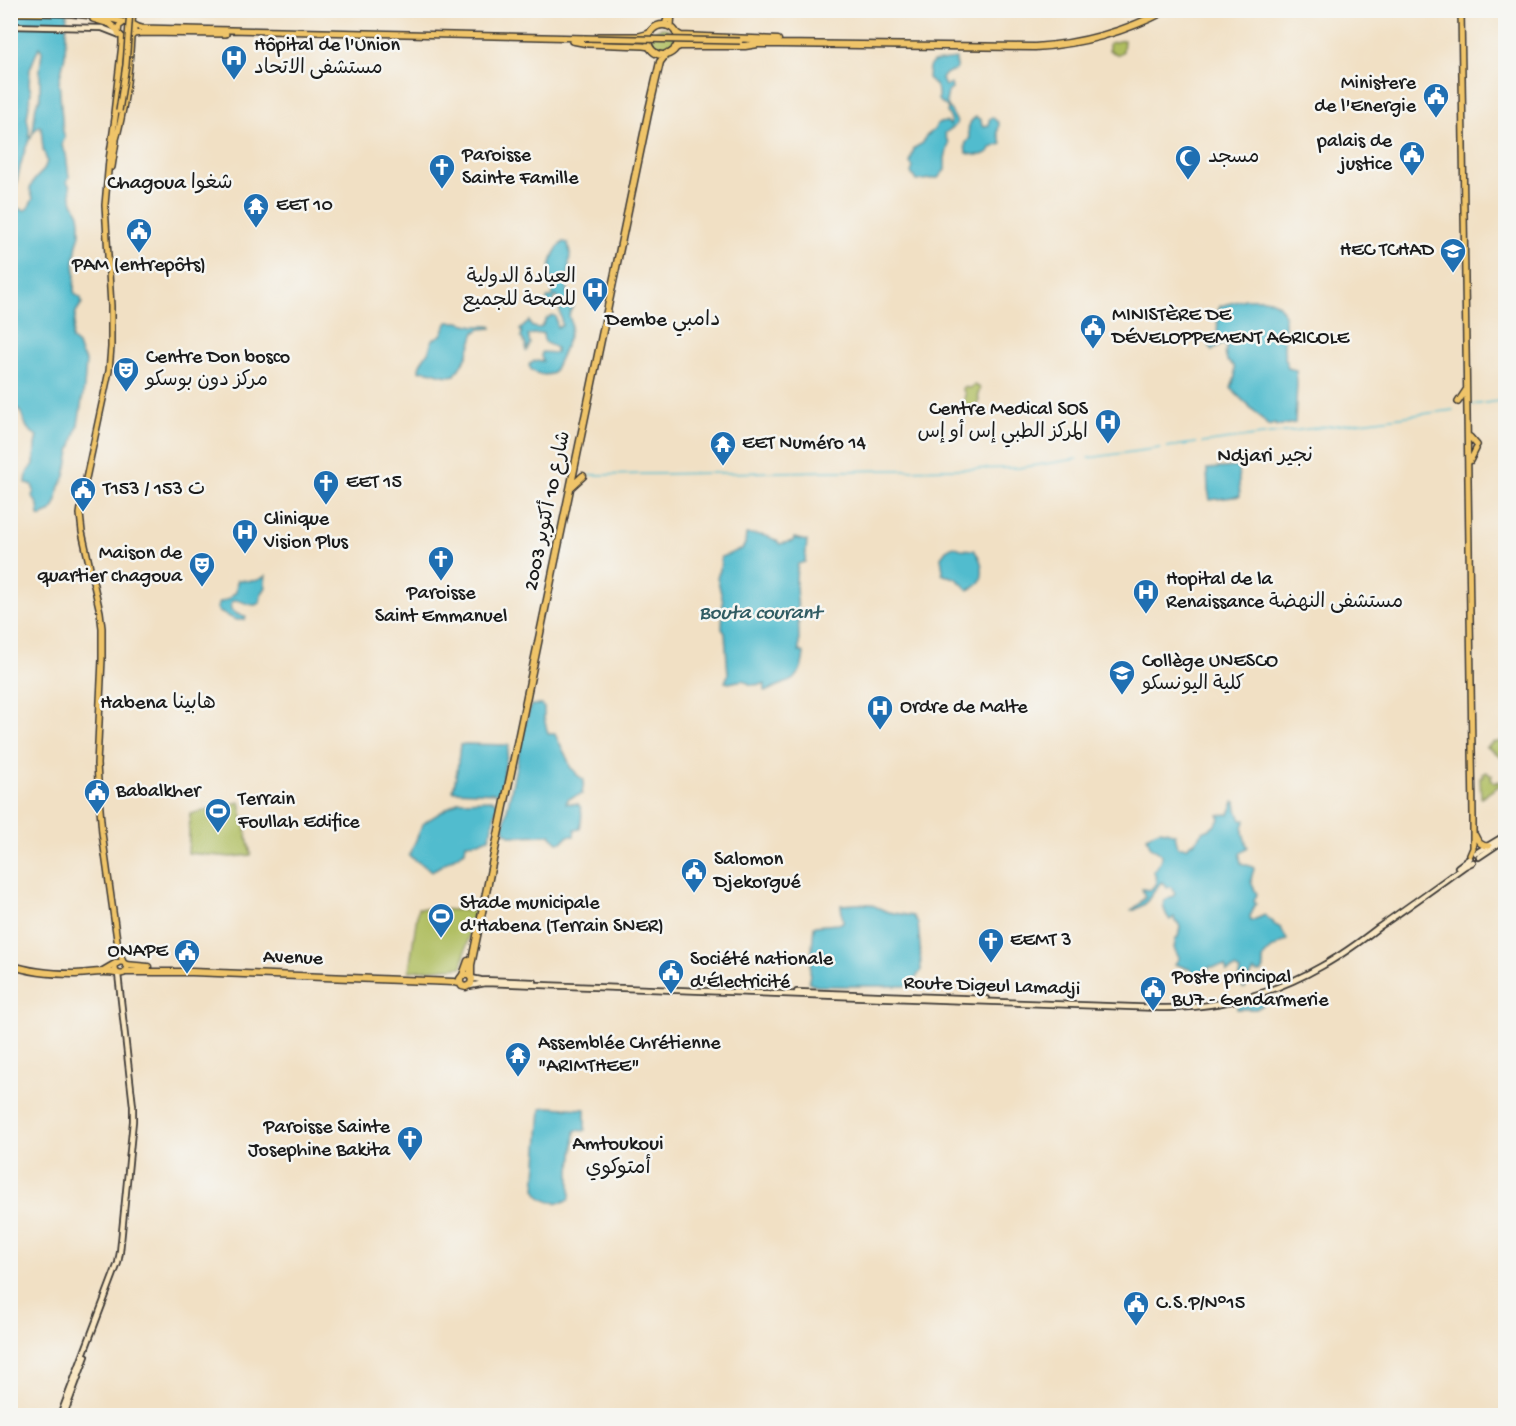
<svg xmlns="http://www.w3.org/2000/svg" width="1516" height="1426" viewBox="0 0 1516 1426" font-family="'Gochi Hand','Playpen Sans Arabic',sans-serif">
  <rect width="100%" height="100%" fill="#f6f6f2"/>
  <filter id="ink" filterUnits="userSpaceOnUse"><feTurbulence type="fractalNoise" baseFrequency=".0167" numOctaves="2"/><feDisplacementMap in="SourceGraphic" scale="12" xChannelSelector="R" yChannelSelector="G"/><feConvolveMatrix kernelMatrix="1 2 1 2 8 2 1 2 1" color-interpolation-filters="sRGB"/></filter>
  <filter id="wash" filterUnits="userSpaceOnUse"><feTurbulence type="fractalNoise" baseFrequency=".008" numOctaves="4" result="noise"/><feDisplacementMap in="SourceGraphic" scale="24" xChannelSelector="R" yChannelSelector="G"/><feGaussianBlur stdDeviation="1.35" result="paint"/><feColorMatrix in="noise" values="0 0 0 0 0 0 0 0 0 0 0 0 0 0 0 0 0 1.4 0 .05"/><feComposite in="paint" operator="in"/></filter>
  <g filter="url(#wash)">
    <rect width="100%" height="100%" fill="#f1e0c4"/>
    <path fill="#afbd5f" stroke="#666c3e" stroke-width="1.5" d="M651 40a12 12 0 1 1 24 0a12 12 0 1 1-24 0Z
      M 1124,40 L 1123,51 L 1118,55 L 1109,50 L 1109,43 Z
      M 974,385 L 979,387 L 980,390 L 978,394 L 979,401 L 973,409 L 971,409 L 964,403 L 965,393 L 962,389 L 963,387 L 970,388 Z
      M 1504,739 L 1505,742 L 1505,757 L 1504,756 L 1502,757 L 1486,747 L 1494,742 L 1496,743 Z
      M 1486,772 L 1492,775 L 1491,778 L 1495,783 L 1499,781 L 1501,784 L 1481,798 L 1480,778 L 1483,776 L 1482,774 Z
      M 240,802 L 251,855 L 231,857 L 188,853 L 190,814 Z
      M 418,908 L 474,911 L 462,967 L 409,971 Z"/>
    <path fill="#51bcce" stroke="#366c75" stroke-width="1.5" fill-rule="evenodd" d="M 11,11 L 67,11 L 65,56 L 59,81 L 63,131 L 65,138 L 63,141 L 62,146 L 66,154 L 69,177 L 67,182 L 70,186 L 71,198 L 79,214 L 80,221 L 80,235 L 77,244 L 74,263 L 75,273 L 74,290 L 75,294 L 81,298 L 82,303 L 76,312 L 72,337 L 72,340 L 78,345 L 81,354 L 86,361 L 84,388 L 78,425 L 70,452 L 65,476 L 58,491 L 57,500 L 54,507 L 50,512 L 44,514 L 42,517 L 39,516 L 38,505 L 32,496 L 34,491 L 32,485 L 26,483 L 27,473 L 34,464 L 35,445 L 37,436 C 34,434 31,432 28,429 C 21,419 25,414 14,405 L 11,409 ZM 39,47 L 42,51 L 40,69 L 40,99 L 36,105 L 33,131 L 31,138 L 29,136 L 29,128 L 27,118 L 31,92 L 29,85 L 30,69 ZM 39,126 L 41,127 L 43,149 L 47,161 L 44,170 L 35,179 L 32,184 L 30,189 L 33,199 L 28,208 L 25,210 L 15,208 C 12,205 10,205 11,200 C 12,196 15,191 16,187 C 19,170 25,138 39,126 Z
      M 956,59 L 956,70 C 950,71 944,74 942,79 L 945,86 L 951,84 L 952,89 L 948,92 L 946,102 L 957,122 L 955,126 L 945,133 L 946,138 L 949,143 L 945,158 L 945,170 L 938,178 L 916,181 L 911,173 L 913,167 L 910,163 L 914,148 L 923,143 L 925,137 L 934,130 L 938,123 L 947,122 L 950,125 L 951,120 L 947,112 L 948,108 L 938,100 C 939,87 936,87 928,78 L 929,67 L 933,62 Z
      M 976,117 L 981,120 L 982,126 L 984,127 L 989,125 L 989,120 L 992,117 L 999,123 L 998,133 L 1002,144 L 991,148 L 989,152 L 982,155 L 975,155 L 966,153 C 965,143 964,145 970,138 C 967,130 968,122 976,117 Z
      M 564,242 L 568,243 L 570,253 L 567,294 L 574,305 C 564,320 573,316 571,328 C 568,343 560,359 553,373 C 545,377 531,374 529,365 C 532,360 538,361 543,361 L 541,356 L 542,352 L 556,353 L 556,348 C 547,342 544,346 543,333 L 528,335 L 530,344 L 526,352 L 526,345 L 521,337 L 522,332 L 520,330 L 529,321 L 531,326 C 541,331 543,326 547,318 L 553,315 L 556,317 L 557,327 L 562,326 L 558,297 L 556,296 L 553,303 L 550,304 L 547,301 L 547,298 L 552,297 C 555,287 551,283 550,273 C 550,262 554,248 564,242 Z
      M 1245,299 C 1253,299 1261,298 1269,300 C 1293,307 1283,331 1284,350 C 1284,356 1286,362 1288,368 L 1296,370 L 1297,383 L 1295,423 L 1277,426 L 1275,424 L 1268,426 C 1257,411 1242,402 1231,388 L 1235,377 L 1234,366 L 1227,361 L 1225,353 L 1227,347 L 1224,344 L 1216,347 L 1212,351 L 1209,344 L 1217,343 L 1218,311 L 1220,306 Z
      M 448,322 L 458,322 L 475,326 L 491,326 L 492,328 L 480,329 L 475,332 L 467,356 L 455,375 C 443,379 431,368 419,371 C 418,362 426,358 429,350 C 431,347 431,344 432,340 L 441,335 Z
      M 1235,467 L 1238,468 L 1240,496 L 1210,500 L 1208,489 L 1207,469 Z
      M 746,534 C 757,534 773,536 780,544 L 793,541 L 794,538 L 807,541 L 805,562 L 798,564 C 794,580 797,596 798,612 C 799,625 799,638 799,651 L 804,653 C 801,685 790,679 767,691 L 765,691 L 765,684 L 751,685 L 743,680 L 729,683 L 725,682 L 728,675 L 725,633 L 722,629 L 723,602 L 717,577 L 720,570 L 721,557 L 742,549 L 745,544 Z
      M 953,546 L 961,549 L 974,550 C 985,563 987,585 968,590 C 963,586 961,581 955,578 C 950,576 947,577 942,574 L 943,571 L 941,557 L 946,550 Z
      M 266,575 L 265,583 L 266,587 L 261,595 L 260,603 C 258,604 256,605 255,605 C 245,606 230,591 231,609 L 237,614 L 246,617 L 245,620 L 236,620 L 219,612 L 217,608 L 219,603 L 228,599 L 236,592 L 237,580 C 248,580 257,584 266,575 Z
      M 531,705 L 542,705 L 544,708 L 544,718 L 548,734 L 555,734 C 559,744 569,758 570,767 L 576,772 L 576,774 L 584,780 L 582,794 L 568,799 L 566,803 L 578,804 C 584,810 581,821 580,829 L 575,830 L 574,836 L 568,836 L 562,842 L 558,842 L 550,835 L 512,836 L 505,832 L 504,825 L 525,724 Z
      M 465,744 L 509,745 L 500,791 L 497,793 L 453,791 L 457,771 L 460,745 Z
      M 493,800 L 498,803 L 489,838 L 485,839 L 479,842 L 466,843 L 465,851 L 432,871 L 409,856 L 423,824 L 428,820 L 459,801 Z
      M 1234,802 L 1236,802 L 1237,810 L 1241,820 L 1245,820 C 1245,822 1244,825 1243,827 C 1242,834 1246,842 1248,848 C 1239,853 1239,853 1241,863 L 1253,867 L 1254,869 C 1249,883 1251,882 1257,894 L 1254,901 L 1256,904 C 1253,908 1253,912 1250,916 L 1251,921 L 1265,915 L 1275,925 L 1281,928 L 1287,940 C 1277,946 1258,953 1264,968 L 1262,972 L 1257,973 L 1254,971 L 1249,978 L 1245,988 L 1243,988 L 1241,982 L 1238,981 L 1240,971 L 1235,968 L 1227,972 L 1225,966 L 1210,967 L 1204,972 L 1199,974 L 1199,977 L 1192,976 L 1192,970 L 1175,964 L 1179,958 L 1174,948 L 1176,938 L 1178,937 L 1180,927 L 1178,923 L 1175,922 L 1174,917 L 1170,920 C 1166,916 1162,906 1164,900 L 1173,896 L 1175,894 L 1171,887 L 1167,888 L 1165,884 L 1161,882 L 1145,904 L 1135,910 L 1132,910 L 1139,904 L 1145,897 L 1142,889 L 1150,890 L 1156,884 L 1155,874 L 1153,872 L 1160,862 L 1162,855 L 1150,846 L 1147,837 C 1158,828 1162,829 1175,834 L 1178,847 L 1188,847 L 1190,844 L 1195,842 L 1202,832 L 1210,829 L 1211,827 L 1214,826 L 1220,819 L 1218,815 L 1229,814 Z
      M 858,904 L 870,904 L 888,912 L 913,916 L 918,923 L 920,946 L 921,971 L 909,986 L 816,986 L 809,982 L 814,926 L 839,924 L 843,922 L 841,905 Z
      M 1259,998 L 1264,998 L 1265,1004 L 1256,1009 L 1237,1009 L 1237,1004 Z
      M 547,1107 L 585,1109 L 585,1130 L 584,1131 L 576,1130 L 575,1131 L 573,1158 L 570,1169 L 570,1197 L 569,1200 C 556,1205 541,1203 535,1189 L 541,1109 L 542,1108 Z"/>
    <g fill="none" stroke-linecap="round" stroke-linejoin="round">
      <path stroke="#51bcce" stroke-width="1.5" d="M 1472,405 L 1506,400
        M 1202,443 L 1453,410
        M 1167,447 L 1196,443
        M 1088,458 L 1160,448
        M 591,475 L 1018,468 L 1077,459"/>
    </g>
  </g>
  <g filter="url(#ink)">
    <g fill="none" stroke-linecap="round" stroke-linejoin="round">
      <g stroke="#3c3935" stroke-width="8">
        <path id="secondary" d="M 10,26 L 102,28 L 120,35
          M 1476,853 L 1506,835
          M 1479,857 L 1506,839
          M 1458,867 L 1470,858
          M 471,978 L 481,980 L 534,982
          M 470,986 L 485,983 L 513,984 L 1160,1008 C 1217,1009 1273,994 1322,966 C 1342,955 1361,941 1379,927 C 1408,907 1437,886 1465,866 L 1473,862
          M 797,992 L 986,999
          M 65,1412 L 86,1356
          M 60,1416 L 118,1263 L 120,1252 L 133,1121 L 133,1106 L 118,974"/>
      </g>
      <g stroke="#3c3935" stroke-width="8">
        <path id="primary" d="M 1461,10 L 1473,816 L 1473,848 L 1470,855
          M 10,13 C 48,13 86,12 123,22
          M 93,19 L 110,24 L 118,31
          M 111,19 L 123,10
          M 132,24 L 133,10
          M 665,25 L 668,15
          M 134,26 L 134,34 L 130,38 L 123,38 L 118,33 L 119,26 L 126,21 C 132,22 135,27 142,28 L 584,38
          M 671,27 L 672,10
          M 134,34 L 142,33 L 226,34
          M 598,36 L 639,36 L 650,33
          M 572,41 L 588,44 L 643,46 L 650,47
          M 116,111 L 109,160 L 105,205 L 111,306 L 111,347 L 109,371 L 84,488 L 80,514 L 82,532 L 100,612 L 102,628 L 102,659 L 97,764 L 99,797 L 102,833 L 118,947 L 123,962
          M 114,113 L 122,44 L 122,37
          M 115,143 C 125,109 129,73 131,37
          M 112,167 L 116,141
          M 1458,402 L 1466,390
          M 1470,437 L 1477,445
          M 1470,461 L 1476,449
          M 1475,835 C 1478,842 1481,846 1489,846
          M115 968a6 6 0 1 1 12 0a6 6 0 1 1-12 0Z"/>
      </g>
      <g stroke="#3c3935" stroke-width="9">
        <path id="trunk" d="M648 40a15 15 0 1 1 30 0a15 15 0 1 1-30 0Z
          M 676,33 L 681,36 L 778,40
          M 675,48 L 680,46 L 745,46 L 758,44 L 779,44 L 1035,47 C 1082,44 1125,32 1167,10
          M 571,487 L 583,476
          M 10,965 C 30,972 52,974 73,974 C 87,974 102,970 116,973
          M 126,965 L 148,967
          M 103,971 L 115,964
          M 126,972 L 192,972 L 453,982 L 460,983 L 462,986 L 466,987 L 471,984 L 472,979 L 469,975 L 463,975 L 460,979 L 460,983
          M 463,975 L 468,961
          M 471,977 L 471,965 L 648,114 L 660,62 L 666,54"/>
      </g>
      <use href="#secondary" stroke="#f9e7c3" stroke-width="4.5"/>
      <use href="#primary" stroke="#efc469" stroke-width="5"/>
      <use href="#trunk" stroke="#efc469" stroke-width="6"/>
      <g stroke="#3c3935" stroke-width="8" stroke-linecap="butt">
        <path id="primary-bridge" d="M 584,38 L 740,41
          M 119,111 L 126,65 L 130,10"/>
      </g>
      <use href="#primary-bridge" stroke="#efc469" stroke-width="5"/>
    </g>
  </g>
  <defs>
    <g id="hospital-pin" transform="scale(1.35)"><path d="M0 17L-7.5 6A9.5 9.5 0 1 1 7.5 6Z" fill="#1f6fb2" stroke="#f6f6f2"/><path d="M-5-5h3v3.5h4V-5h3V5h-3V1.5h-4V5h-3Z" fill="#fff"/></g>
    <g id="civic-pin" transform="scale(1.35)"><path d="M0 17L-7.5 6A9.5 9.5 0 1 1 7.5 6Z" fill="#1f6fb2" stroke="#f6f6f2"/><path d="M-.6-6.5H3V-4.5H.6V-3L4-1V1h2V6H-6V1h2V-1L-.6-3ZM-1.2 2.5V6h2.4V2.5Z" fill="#fff"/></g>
    <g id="mosque-pin" transform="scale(1.35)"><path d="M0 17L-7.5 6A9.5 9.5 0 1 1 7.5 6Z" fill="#1f6fb2" stroke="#f6f6f2"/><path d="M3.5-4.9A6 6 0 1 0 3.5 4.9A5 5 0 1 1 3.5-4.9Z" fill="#fff"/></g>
    <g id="church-pin" transform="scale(1.35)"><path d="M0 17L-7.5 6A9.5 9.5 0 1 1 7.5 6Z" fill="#1f6fb2" stroke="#f6f6f2"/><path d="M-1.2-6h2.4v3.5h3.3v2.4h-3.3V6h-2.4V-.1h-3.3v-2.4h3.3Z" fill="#fff"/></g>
    <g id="temple-pin" transform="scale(1.35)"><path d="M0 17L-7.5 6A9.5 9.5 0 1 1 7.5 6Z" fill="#1f6fb2" stroke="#f6f6f2"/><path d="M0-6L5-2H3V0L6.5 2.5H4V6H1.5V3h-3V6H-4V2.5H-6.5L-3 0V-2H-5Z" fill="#fff"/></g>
    <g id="university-pin" transform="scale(1.35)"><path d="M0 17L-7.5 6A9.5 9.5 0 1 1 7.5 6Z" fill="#1f6fb2" stroke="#f6f6f2"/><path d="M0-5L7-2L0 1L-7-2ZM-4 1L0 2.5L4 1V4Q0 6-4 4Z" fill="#fff"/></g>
    <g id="theatre-pin" transform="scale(1.35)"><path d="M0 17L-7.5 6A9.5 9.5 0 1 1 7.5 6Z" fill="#1f6fb2" stroke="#f6f6f2"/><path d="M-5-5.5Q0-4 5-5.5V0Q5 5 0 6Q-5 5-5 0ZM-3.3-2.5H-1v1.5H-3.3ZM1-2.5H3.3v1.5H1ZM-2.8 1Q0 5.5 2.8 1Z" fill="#fff"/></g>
    <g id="stadium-pin" transform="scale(1.35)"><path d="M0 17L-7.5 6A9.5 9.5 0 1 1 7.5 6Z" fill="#1f6fb2" stroke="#f6f6f2"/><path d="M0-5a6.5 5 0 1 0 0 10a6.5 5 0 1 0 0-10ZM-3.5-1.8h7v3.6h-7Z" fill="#fff"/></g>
  </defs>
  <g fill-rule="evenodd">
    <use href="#hospital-pin" x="234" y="58"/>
    <use href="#civic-pin" x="1436" y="96"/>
    <use href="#civic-pin" x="1412" y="154"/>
    <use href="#mosque-pin" x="1188" y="158"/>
    <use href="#church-pin" x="442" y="167"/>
    <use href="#temple-pin" x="256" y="206"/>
    <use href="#civic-pin" x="139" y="231"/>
    <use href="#university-pin" x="1453" y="251"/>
    <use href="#hospital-pin" x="595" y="290"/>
    <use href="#civic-pin" x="1093" y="327"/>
    <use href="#theatre-pin" x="126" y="370"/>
    <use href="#hospital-pin" x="1108" y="422"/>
    <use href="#temple-pin" x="723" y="444"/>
    <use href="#church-pin" x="326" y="483"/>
    <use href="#civic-pin" x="83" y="490"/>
    <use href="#hospital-pin" x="245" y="532"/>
    <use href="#church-pin" x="441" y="559"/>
    <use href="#theatre-pin" x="202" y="565"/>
    <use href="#hospital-pin" x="1146" y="592"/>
    <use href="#university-pin" x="1122" y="673"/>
    <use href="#hospital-pin" x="880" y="708"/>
    <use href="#civic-pin" x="97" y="792"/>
    <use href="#stadium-pin" x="218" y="811"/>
    <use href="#civic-pin" x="694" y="871"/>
    <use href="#stadium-pin" x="441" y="916"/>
    <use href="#church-pin" x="991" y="941"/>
    <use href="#civic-pin" x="187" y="952"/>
    <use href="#civic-pin" x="671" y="972"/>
    <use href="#civic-pin" x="1153" y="989"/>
    <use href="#temple-pin" x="518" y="1055"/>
    <use href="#church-pin" x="410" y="1139"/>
    <use href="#civic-pin" x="1136" y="1304"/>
  </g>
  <g text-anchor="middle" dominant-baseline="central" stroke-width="5" stroke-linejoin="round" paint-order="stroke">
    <g font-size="20" fill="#1c1c1c" stroke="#f6f6f2" text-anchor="start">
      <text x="254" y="46">Hôpital de l'Union<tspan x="254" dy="23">مستشفى الاتحاد</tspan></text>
      <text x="1416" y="84" text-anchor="end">Ministere<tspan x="1416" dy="23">de l'Energie</tspan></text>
      <text x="1392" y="142" text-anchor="end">palais de<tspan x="1392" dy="23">justice</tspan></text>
      <text x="462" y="156">Paroisse<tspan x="462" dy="23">Sainte Famille</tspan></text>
      <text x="1208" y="158">مسجد</text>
      <text x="276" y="206">EET 10</text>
      <text x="1434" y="251" text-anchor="end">HEC TCHAD</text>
      <text x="139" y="266" text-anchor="middle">PAM (entrepôts)</text>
      <text x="576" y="278" text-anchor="end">العيادة الدولية<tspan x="576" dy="23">للصحة للجميع</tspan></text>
      <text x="1112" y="316">MINISTÈRE DE<tspan x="1112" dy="23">DÉVELOPPEMENT AGRICOLE</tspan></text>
      <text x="146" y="358">Centre Don bosco<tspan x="146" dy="23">مركز دون بوسكو</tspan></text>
      <text x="1088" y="410" text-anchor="end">Centre Medical SOS<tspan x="1088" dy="23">المركز الطبي إس أو إس</tspan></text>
      <text x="742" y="444">EET Numéro 14</text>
      <text x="346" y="483">EET 15</text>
      <text x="103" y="490">T153 / ت 153</text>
      <text x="264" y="520">Clinique<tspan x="264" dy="23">Vision Plus</tspan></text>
      <text x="182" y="554" text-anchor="end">Maison de<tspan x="182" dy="23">quartier chagoua</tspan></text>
      <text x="1166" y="580">Hopital de la<tspan x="1166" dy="23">Renaissance مستشفى النهضة</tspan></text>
      <text x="441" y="594" text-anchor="middle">Paroisse<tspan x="441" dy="23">Saint Emmanuel</tspan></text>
      <text x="1142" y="662">Collège UNESCO<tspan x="1142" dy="23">كلية اليونسكو</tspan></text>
      <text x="900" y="708">Ordre de Malte</text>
      <text x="116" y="792">Babalkher</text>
      <text x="238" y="800">Terrain<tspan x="238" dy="23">Foullah Edifice</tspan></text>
      <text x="714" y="860">Salomon<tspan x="714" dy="23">Djekorgué</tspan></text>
      <text x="460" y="904">Stade municipale<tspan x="460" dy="23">d'Habena (Terrain SNER)</tspan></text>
      <text x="1010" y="941">EEMT 3</text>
      <text x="168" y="952" text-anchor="end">ONAPE</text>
      <text x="690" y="960">Société nationale<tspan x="690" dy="23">d'Électricité</tspan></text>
      <text x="1172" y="978">Poste principal<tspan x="1172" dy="23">BU7 - Gendarmerie</tspan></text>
      <text x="538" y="1044">Assemblée Chrétienne<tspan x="538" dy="23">"ARIMTHEE"</tspan></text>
      <text x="390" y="1128" text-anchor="end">Paroisse Sainte<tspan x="390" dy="23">Josephine Bakita</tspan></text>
      <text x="1156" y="1304">C.S.P/N°15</text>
    </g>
    <g font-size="20" fill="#1c1c1c" stroke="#f6f6f2">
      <text transform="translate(549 511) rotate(-78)">شارع 10 أكتوبر 2003</text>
      <text transform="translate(293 959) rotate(2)">Avenue</text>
      <text transform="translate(992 987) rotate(2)">Route Digeul Lamadji</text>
    </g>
    <g font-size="21" fill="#1c1c1c" stroke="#f6f6f2">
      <text x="170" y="184">Chagoua شغوا</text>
      <text x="663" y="321">Dembe دامبي</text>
      <text x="1265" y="457">Ndjari نجير</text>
      <text x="158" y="704">Habena هابينا</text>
      <text x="618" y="1145">Amtoukoui<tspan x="618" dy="24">أمتوكوي</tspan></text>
    </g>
    <g font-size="21" font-style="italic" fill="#315c63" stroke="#f6f6f2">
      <text x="760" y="614">Bouta courant</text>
    </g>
  </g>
  <rect width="1516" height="1426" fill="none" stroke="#f6f6f2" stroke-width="36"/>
</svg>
